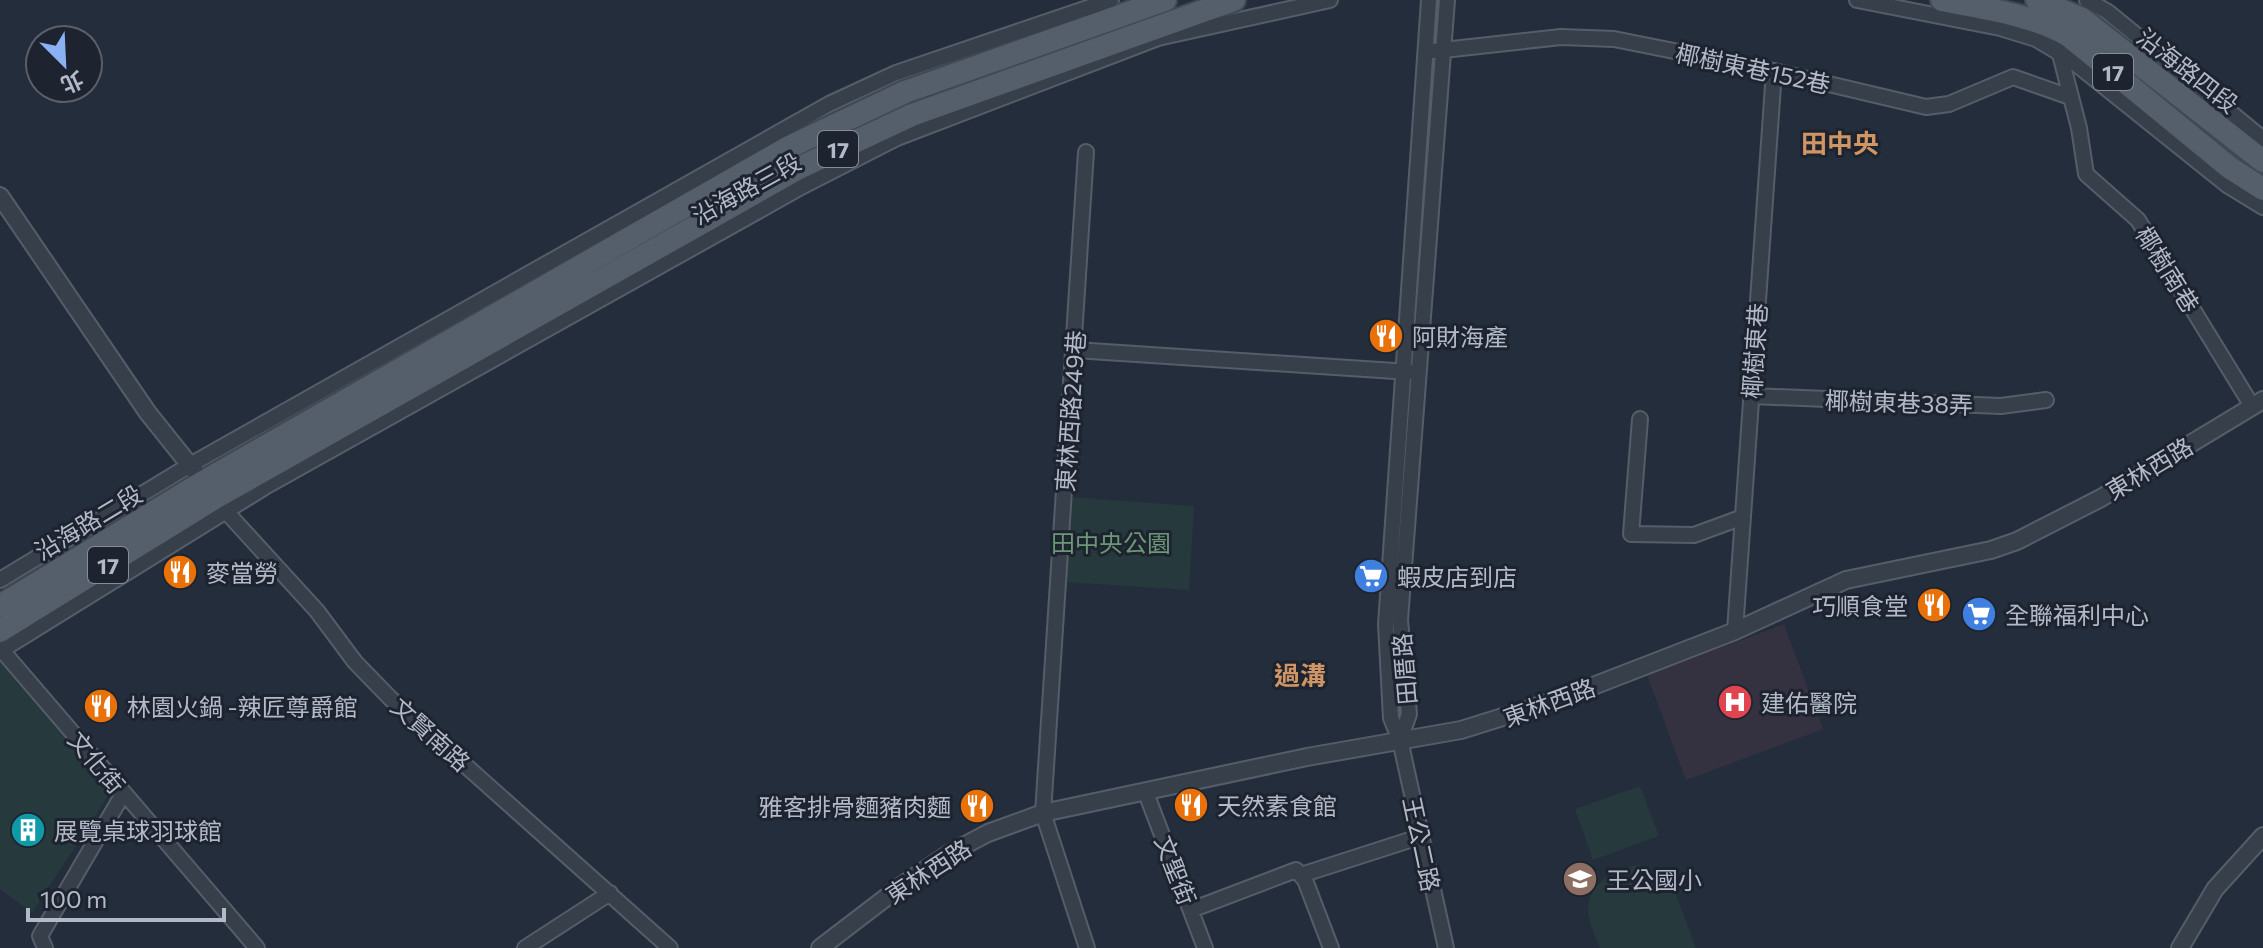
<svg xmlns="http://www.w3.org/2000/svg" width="2263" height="948" viewBox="0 0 2263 948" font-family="Commissioner,'Noto Sans TC',sans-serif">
  <rect width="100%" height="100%" fill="#242d3b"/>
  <path fill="#343240" d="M 1784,624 L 1823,729 L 1686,780 L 1647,675 Z"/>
  <path fill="#26393c" d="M 1070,497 L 1194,506 L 1189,590 L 1063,582 Z
    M 0,660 L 10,666 L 108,786 L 107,798 L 32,913 L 0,889 Z
    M 1640,786 L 1659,836 L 1593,860 L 1575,809 Z
    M 1639,865 L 1671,882 L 1696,948 L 1600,948 C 1596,938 1591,928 1589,918 C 1582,888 1613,867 1639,865 Z"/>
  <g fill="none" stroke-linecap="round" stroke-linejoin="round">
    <g stroke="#555d69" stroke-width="18">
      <path id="minor" d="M 1429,0 L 1386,624 L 1391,718 L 1400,740 L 1446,948
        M 1857,0 L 2000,28 L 2036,39 L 2071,60 L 2227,185 L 2263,207
        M 2087,0 L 2108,12 L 2263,139
        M 2052,23 L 2079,128 L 2086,174 L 2138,220 L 2252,406
        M 1434,51 L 1561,37 L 1614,39 L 1774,71 L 1926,107 L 1949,104 L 2013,77 L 2070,97
        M 1086,152 L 1043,813 L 1087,948
        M 1075,350 L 1410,372
        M 1751,396 L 2001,406 L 2046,400
        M 1640,419 L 1631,534 L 1694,535 L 1743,517
        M 221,506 L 317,611 L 355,662 L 391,699 L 670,948
        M 0,580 L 190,465 L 829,104 L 896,73 L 1111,0
        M 1735,631 L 1774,71
        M 0,648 L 257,948
        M 0,651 L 265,487 L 803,186 L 897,138 L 1158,38 L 1330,0
        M 1400,740 L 1409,714 L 1400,620 L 1447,0
        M 1146,793 L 1205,948
        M 1301,875 L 1419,837
        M 1191,910 L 1296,870 L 1305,880 L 1331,948
        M 45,948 L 40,936 L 123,794
        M 525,948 L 610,893"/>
    </g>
    <g stroke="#555d69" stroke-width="20">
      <path id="tertiary" d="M 0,196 L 148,413 L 208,488
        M 820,948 L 901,886 L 950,853 L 988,833 L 1043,813 L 1307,757 L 1461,730 L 1557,700 L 1735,631 L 1846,580 L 1991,550 L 2017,541 L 2101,498 L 2263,400
        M 2180,948 L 2215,889 L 2263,836"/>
    </g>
    <g stroke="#404854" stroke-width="26">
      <path id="primary" d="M 1942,0 C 1984,9 2031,14 2069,36 L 2230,168 L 2263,189
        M 2037,0 L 2082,19 L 2263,161
        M 0,606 L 203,482 L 787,148 L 905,92 L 1165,0
        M 0,631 L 215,498 L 799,168 L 912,115 L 1234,0"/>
    </g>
    <use href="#minor" stroke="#373f4b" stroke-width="14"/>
    <use href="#tertiary" stroke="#373f4b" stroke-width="16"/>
    <use href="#primary" stroke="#555e6b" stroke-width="22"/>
  </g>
  <defs>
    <g id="restaurant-disc" transform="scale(1.8)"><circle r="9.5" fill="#e8710a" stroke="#1d2430"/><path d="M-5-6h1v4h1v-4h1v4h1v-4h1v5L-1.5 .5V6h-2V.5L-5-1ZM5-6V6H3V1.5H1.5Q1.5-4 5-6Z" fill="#fff"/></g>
    <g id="supermarket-disc" transform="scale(1.8)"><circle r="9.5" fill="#3f7fe0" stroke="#1d2430"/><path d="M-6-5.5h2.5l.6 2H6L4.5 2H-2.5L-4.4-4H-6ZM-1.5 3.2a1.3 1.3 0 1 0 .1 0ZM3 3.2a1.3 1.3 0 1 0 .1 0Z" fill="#fff"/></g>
    <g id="hospital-disc" transform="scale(1.8)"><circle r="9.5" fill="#e0444e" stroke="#1d2430"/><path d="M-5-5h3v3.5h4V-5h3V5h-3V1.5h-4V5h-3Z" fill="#fff"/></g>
    <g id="building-disc" transform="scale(1.8)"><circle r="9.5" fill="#0f9aa8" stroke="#1d2430"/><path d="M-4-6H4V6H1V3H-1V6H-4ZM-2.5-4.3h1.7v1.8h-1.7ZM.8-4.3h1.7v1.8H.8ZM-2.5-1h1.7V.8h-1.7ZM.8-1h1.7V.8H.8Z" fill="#fff"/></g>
    <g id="school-disc" transform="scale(1.8)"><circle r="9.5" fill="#8d6e63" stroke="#1d2430"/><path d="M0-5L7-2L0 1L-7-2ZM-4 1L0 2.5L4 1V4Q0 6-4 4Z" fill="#fff"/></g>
  </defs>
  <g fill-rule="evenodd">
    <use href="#restaurant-disc" x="1386" y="336"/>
    <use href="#restaurant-disc" x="180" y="572"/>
    <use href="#supermarket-disc" x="1371" y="576"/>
    <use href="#restaurant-disc" x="1934" y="605"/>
    <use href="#supermarket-disc" x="1979" y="614"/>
    <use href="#hospital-disc" x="1735" y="702"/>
    <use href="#restaurant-disc" x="101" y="706"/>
    <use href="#restaurant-disc" x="1191" y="805"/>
    <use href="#restaurant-disc" x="977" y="806"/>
    <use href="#building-disc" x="28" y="830"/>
    <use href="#school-disc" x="1580" y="879"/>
  </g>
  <g text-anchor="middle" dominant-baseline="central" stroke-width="6" stroke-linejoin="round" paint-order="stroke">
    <g fill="#1d2430" stroke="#868d9a" stroke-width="2">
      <rect x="2093" y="54" width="40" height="36" rx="6"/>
      <rect x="818" y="131" width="40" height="36" rx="6"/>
      <rect x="88" y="547" width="40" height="36" rx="6"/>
    </g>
    <g font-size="22" font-weight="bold" fill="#b3bac7">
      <text x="2113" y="72">17</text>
      <text x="838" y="149">17</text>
      <text x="108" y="565">17</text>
    </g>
    <g font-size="24" fill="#b3bac7" stroke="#1d2430">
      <text transform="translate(1753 68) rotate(12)">椰樹東巷152巷</text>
      <text transform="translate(2188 70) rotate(38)">沿海路四段</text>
      <text transform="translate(746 188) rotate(-29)">沿海路三段</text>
      <text transform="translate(2168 269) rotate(58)">椰樹南巷</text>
      <text transform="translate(1754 351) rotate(-86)">椰樹東巷</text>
      <text transform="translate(1899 402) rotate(2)">椰樹東巷38弄</text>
      <text transform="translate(1070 411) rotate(-86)">東林西路249巷</text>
      <text transform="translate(2149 468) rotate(-31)">東林西路</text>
      <text transform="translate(88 522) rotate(-31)">沿海路二段</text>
      <text transform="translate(1404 669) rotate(-95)">田厝路</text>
      <text transform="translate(1549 702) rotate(-20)">東林西路</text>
      <text transform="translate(431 734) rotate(42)">文賢南路</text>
      <text transform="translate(97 762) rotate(50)">文化街</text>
      <text transform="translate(1422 844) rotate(78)">王公二路</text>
      <text transform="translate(1176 870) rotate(69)">文聖街</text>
      <text transform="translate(928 871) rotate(-33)">東林西路</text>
    </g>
    <g font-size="24" fill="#b3bac7" stroke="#1d2430" text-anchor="start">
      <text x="1412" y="336">阿財海產</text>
      <text x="206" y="572">麥當勞</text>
      <text x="1397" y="576">蝦皮店到店</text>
      <text x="1908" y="605" text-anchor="end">巧順食堂</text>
      <text x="2005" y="614">全聯福利中心</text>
      <text x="1761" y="702">建佑醫院</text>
      <text x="127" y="706">林園火鍋 -辣匠尊爵館</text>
      <text x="1217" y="805">天然素食館</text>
      <text x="951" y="806" text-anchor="end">雅客排骨麵豬肉麵</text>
      <text x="54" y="830">展覽桌球羽球館</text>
      <text x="1606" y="879">王公國小</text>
    </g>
    <g font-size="24" fill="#6b9776" stroke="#1d2430">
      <text x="1111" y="542">田中央公園</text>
    </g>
    <g font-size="26" font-weight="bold" fill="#d09564" stroke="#1d2430">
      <text x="1840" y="142">田中央</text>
      <text x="1300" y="674">過溝</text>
    </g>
  </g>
  <g transform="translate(64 64) rotate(156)"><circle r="38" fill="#1d2430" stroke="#59606c" stroke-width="2"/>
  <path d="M0-6L14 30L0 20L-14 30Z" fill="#8bb1f4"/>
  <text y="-12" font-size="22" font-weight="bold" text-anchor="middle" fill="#b3bac7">北</text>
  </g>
  <path d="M28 908v12h196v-12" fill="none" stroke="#b3bac7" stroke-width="4"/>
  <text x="40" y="908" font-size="24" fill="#b3bac7" stroke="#1d2430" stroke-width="6" paint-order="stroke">100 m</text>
</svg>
